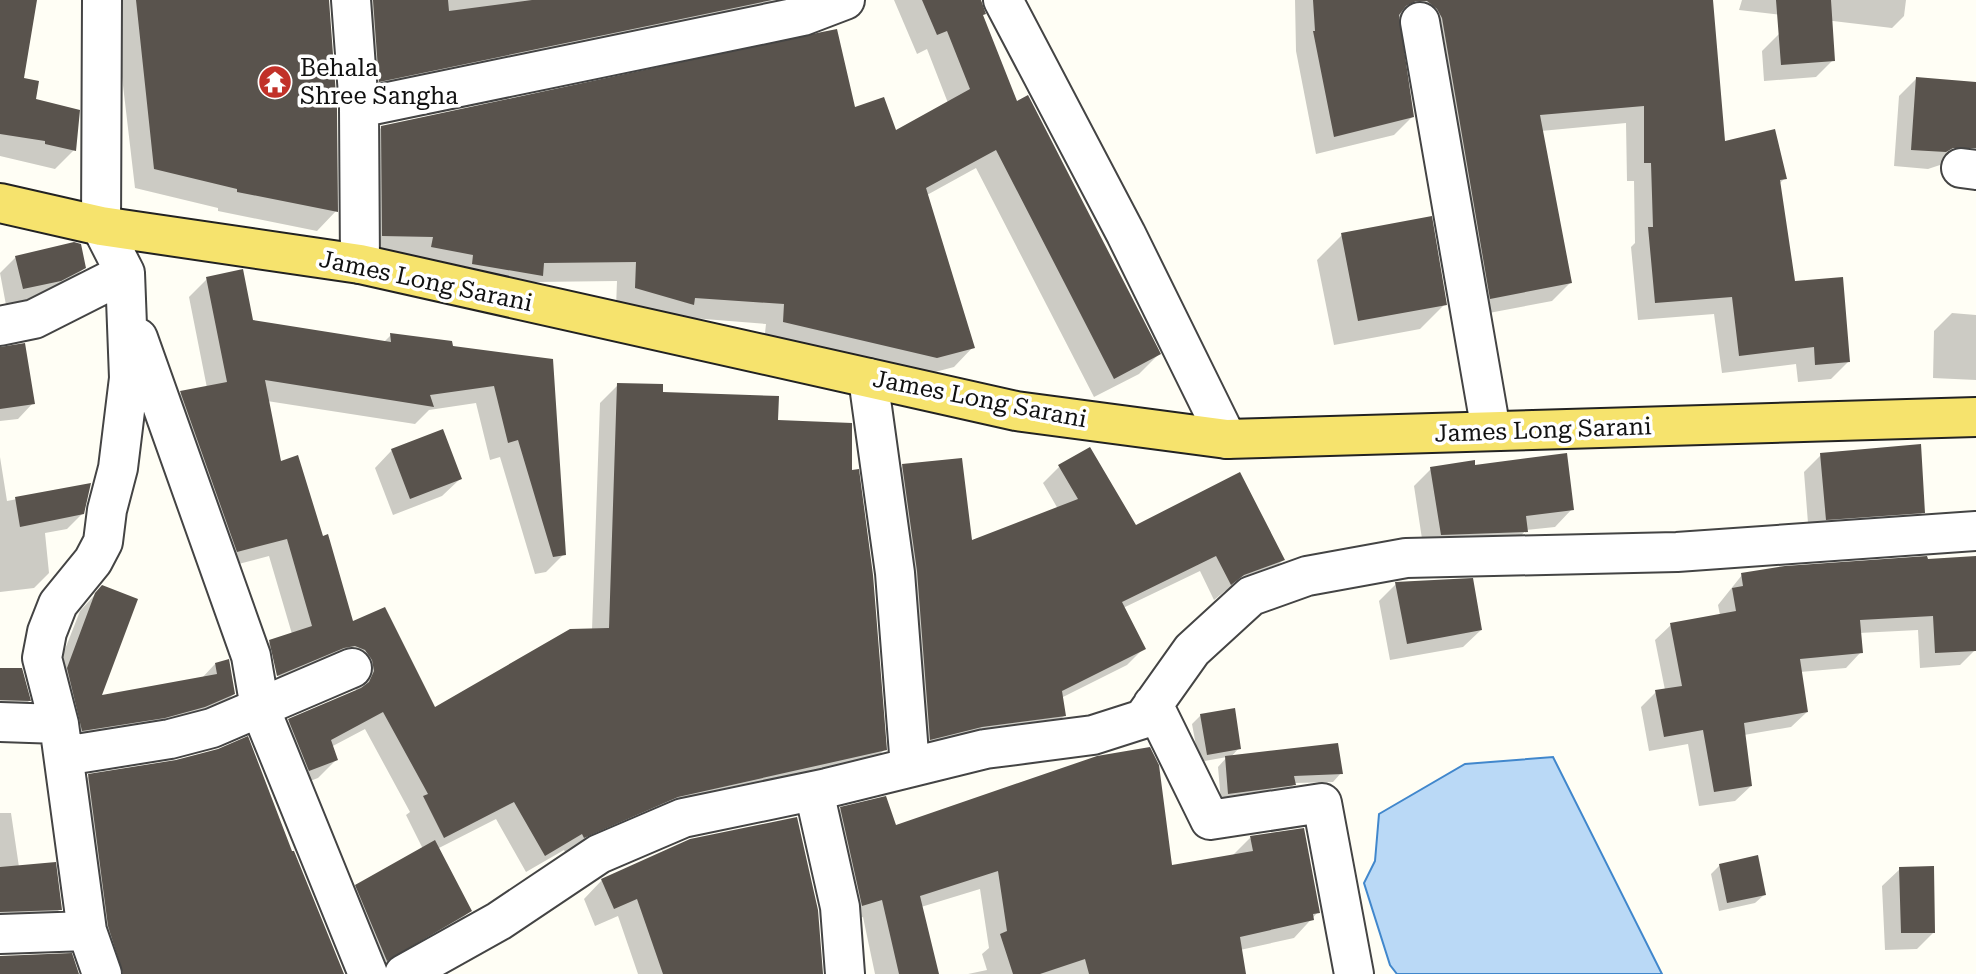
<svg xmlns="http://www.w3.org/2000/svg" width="1976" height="974" viewBox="0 0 1976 974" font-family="'Roboto Serif',serif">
  <rect width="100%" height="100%" fill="#fffef5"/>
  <path fill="#bad9f6" stroke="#4187cc" stroke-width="2" d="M 1553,757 L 1662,974 L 1397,974 L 1390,965 L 1364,883 L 1375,861 L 1379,814 L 1465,764 Z"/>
  <path fill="#0003" d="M 0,0 L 35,0 L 22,80 L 34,101 L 74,150 L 55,169 L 0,156 Z
    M 113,0 L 328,0 L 336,211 L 317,231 L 218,211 L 218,208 L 135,188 Z
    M 341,0 L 798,0 L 360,100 Z
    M 894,0 L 980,0 L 982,16 L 1016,103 L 1159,354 L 1139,374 L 1094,397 L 976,168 L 927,195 L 973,347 L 954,367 L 916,377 L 764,342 L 766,324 L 679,317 L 616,308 L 617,281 L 535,282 L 522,295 L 363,255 L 362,147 L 382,127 L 854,109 L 895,132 L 948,103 L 927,49 L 917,54 Z
    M 1295,0 L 1673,0 L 1724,143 L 1785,178 L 1779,184 L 1793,283 L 1849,361 L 1831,379 L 1798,382 L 1796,364 L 1722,373 L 1714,314 L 1638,320 L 1631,247 L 1635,243 L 1634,181 L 1627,181 L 1626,123 L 1541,131 L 1570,283 L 1552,301 L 1473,316 L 1410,19 L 1398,18 L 1412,117 L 1394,135 L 1316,154 L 1296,51 Z
    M 1742,0 L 1906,0 L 1904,16 L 1892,28 L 1739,10 Z
    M 1779,34 L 1833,60 L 1816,77 L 1764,81 L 1762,51 Z
    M 1916,79 L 1976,83 L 1976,174 L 1946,163 L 1928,169 L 1894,166 L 1899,96 Z
    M 1342,235 L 1445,304 L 1420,329 L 1334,345 L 1317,260 Z
    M 16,257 L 84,268 L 67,285 L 43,297 L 6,305 L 0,273 Z
    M 207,279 L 252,322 L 383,343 L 391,335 L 452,348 L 551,360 L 564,554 L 546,572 L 535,574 L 500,457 L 490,460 L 476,403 L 429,410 L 415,424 L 267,401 L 280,463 L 321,538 L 352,624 L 435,710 L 592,630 L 600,403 L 618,385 L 776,422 L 850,472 L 885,749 L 867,767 L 566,854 L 564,850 L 526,872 L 496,819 L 437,849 L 470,911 L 452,928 L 374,974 L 339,903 L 356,886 L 423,849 L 406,815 L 410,812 L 365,729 L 331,747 L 336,760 L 318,778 L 291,788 L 271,739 L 289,721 L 356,691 L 355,678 L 280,684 L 273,650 L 269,650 L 277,685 L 252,660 L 270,642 L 292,634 L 269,556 L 219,569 L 163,411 L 181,393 L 207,388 L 189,297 Z
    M 1952,313 L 1976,315 L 1976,380 L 1933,378 L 1934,331 Z
    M 0,351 L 33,403 L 18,419 L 0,421 Z
    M 392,450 L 460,479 L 442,496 L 393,515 L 375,468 Z
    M 1821,455 L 1923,512 L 1906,529 L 1809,536 L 1804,472 Z
    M 0,457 L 7,501 L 89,485 L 83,513 L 67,529 L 45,533 L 49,573 L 34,588 L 0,592 Z
    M 903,466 L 971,543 L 1058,509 L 1043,483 L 1059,467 L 1135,528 L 1283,560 L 1267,576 L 1225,591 L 1214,600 L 1200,571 L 1123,608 L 1144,648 L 1127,665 L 1061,698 L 1064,716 L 1048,732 L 914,755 L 886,482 Z
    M 1474,467 L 1572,509 L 1555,527 L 1526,530 L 1509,549 L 1424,552 L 1414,486 L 1431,469 Z
    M 1976,558 L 1975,650 L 1960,665 L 1920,668 L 1918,630 L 1859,633 L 1861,652 L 1846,668 L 1800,672 L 1807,712 L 1791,727 L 1744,735 L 1751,786 L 1735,801 L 1699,806 L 1688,744 L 1649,751 L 1641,707 L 1656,692 L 1665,690 L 1655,640 L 1671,625 L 1720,615 L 1718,605 L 1742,575 Z
    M 1396,584 L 1481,630 L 1463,647 L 1390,660 L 1379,601 Z
    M 102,587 L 99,697 L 201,679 L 215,664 L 234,694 L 217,710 L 66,746 L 51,685 L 80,611 Z
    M 0,669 L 29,701 L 12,717 L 0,718 Z
    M 1201,715 L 1239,748 L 1230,758 L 1341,773 L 1333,782 L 1295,783 L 1286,793 L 1221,802 L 1218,767 L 1227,757 L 1199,762 L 1192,724 Z
    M 89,776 L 291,853 L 343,974 L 103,974 L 73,793 Z
    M 841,809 L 895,827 L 1171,867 L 1232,856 L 1250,838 L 1318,912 L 1294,938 L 1240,950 L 1244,974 L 968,974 L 987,970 L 982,954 L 989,948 L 980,889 L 921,907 L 937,974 L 875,974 L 863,917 L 844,924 L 822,827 Z
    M 0,813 L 11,813 L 19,867 L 60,909 L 43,926 L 0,929 Z
    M 1720,865 L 1764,895 L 1755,903 L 1719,911 L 1711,874 Z
    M 1900,869 L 1934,932 L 1917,949 L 1885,950 L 1882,886 Z
    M 602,880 L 821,974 L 638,974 L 618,916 L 595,926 L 584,899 Z"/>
  <path fill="#59534d" d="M 0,0 L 37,0 L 24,78 L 39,81 L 36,99 L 80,110 L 76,151 L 45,144 L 45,141 L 0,134 Z
    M 136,0 L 329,0 L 337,109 L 338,212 L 237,192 L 237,189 L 154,169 Z
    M 373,0 L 448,0 L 449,11 L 532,0 L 772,0 L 379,82 Z
    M 922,0 L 981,0 L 986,14 L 983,15 L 1017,101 L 1028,95 L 1161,354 L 1114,379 L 996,150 L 926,188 L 975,348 L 937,358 L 783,322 L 784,304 L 695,298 L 694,305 L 635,288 L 636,262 L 544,263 L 543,276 L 472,264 L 473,255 L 431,247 L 433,237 L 382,236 L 381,126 L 822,32 L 837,29 L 855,107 L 884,97 L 896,130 L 970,89 L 947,31 L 937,35 Z
    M 1313,0 L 1713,0 L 1725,141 L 1775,129 L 1787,179 L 1780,180 L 1795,281 L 1843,277 L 1850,362 L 1815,365 L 1814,347 L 1739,356 L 1732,297 L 1655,303 L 1648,227 L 1653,227 L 1651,163 L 1644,163 L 1644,106 L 1540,115 L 1572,283 L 1490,299 L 1442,18 L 1437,9 L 1427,1 L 1416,1 L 1406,6 L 1399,15 L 1414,117 L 1334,137 L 1313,31 L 1315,31 Z
    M 1776,0 L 1831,0 L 1835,61 L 1781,65 Z
    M 1916,77 L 1976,82 L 1976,148 L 1953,148 L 1946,152 L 1911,150 Z
    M 1432,216 L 1447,305 L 1358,321 L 1341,233 Z
    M 74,242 L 81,244 L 86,268 L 61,281 L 23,289 L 15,256 Z
    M 243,269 L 253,320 L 391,342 L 390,333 L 452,341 L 453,346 L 553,359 L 566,555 L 553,557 L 518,440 L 508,443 L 494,386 L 430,395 L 434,407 L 265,380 L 281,461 L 298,455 L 323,536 L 328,534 L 353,621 L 385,607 L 435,707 L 570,629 L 609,628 L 617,383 L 663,384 L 663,392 L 779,396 L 778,420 L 852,423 L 852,470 L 859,469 L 873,575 L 887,750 L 678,797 L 584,838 L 582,834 L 545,856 L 514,802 L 444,838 L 423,796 L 428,794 L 383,712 L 331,740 L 338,760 L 309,771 L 288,719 L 361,688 L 369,682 L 374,671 L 372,660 L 365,650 L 355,646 L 344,648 L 277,676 L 269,640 L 312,626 L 287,539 L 237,552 L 180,391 L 227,382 L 206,277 Z
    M 25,343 L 35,404 L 0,409 L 0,347 Z
    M 443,429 L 462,479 L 410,499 L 391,449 Z
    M 1921,444 L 1925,513 L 1826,520 L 1820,453 Z
    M 1090,447 L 1136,525 L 1240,472 L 1285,560 L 1244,575 L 1231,585 L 1216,556 L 1122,602 L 1146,649 L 1062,691 L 1066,716 L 982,727 L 930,740 L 917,571 L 902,464 L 962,458 L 972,540 L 1078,499 L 1058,465 Z
    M 1567,453 L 1574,510 L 1526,516 L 1528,532 L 1441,535 L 1430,467 L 1475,460 L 1475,465 Z
    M 91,483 L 84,514 L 20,527 L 15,497 Z
    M 1927,556 L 1928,559 L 1976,556 L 1976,651 L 1935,653 L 1933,616 L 1860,620 L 1863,653 L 1800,659 L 1808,712 L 1744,723 L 1752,786 L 1714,792 L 1703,730 L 1664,737 L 1655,690 L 1682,686 L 1670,623 L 1736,611 L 1732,588 L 1743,586 L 1741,573 L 1785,566 Z
    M 1473,578 L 1482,630 L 1407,644 L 1395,582 Z
    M 102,585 L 138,599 L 102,695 L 217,674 L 215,663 L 229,659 L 235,694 L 205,707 L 165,718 L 82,731 L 67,668 L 95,593 Z
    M 0,668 L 22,668 L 31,701 L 0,700 Z
    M 1235,708 L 1241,749 L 1207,755 L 1200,714 Z
    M 248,736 L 292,851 L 294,851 L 344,974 L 123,974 L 108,926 L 88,774 L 176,760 L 218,749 Z
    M 1338,743 L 1343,774 L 1294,776 L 1296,785 L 1228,794 L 1225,756 Z
    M 1150,747 L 1159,765 L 1172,865 L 1253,851 L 1250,836 L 1304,828 L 1320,913 L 1313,914 L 1314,920 L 1240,937 L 1246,974 L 1089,974 L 1085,959 L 1040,974 L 1013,974 L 1000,934 L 1007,931 L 998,871 L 920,896 L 939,974 L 899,974 L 882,900 L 862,906 L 840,807 L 886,796 L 896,825 L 1097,756 Z
    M 797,817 L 818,910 L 823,974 L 663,974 L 637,899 L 614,909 L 601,879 L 690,839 Z
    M 435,840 L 472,911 L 387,961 L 355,885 Z
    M 1758,855 L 1766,895 L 1727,903 L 1719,864 Z
    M 56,862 L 62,910 L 0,912 L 0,867 Z
    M 1934,866 L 1935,933 L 1901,933 L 1899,867 Z
    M 72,953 L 79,974 L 0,974 L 0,956 Z"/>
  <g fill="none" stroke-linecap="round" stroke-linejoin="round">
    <g stroke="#444" stroke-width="42">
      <path id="minor" d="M 351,0 L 359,108 L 360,264
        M 1003,0 L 1126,234 L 1227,439
        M 1420,22 L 1491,431
        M 359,108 L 803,16 L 845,0
        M 1961,168 L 1976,170
        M 0,326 L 34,319 L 125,273
        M 138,338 L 251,656 L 260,708 L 368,974
        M 868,378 L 895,573 L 910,767
        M 1153,704 L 1210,820 L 1322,803 L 1354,974
        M 0,722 L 59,724
        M 64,756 L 170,739 L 212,728 L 352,668
        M 814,791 L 840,907 L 845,974
        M 0,934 L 87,931
        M 102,974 L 87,931 L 59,724 L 42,658 L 47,632 L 58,604 L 93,561 L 103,542 L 107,510 L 118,468 L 129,378 L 125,273 L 101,226 L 102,0
        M 404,974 L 499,921 L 599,854 L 683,818 L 827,788 L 985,749 L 1093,735 L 1143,719 L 1192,650 L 1251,596 L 1307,576 L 1406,558 L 1677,552 L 1976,531"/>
    </g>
    <g stroke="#222" stroke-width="42">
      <path id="major" d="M 0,203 L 101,226 L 360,264 L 1016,411 L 1227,439 L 1976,417"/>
    </g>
    <use href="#minor" stroke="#fff" stroke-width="38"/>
    <use href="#major" stroke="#f6e36d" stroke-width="38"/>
  </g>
  <defs>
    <g id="temple-disc" transform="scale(1.75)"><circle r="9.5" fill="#c13129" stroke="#fff"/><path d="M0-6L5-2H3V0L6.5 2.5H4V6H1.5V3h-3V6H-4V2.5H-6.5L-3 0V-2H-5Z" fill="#fff"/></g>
  </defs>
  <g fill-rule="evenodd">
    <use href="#temple-disc" x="275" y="82"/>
  </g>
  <g text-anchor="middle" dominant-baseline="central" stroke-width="7" stroke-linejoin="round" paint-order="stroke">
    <g font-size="24" fill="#111" stroke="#fff" text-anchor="start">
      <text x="300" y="68">Behala<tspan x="300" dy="28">Shree Sangha</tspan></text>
    </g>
    <g font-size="24" fill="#111" stroke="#fff">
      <text transform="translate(426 281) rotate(12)">James Long Sarani</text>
      <text transform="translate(980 399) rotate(11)">James Long Sarani</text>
      <text transform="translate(1543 430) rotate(-2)">James Long Sarani</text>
    </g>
  </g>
</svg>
